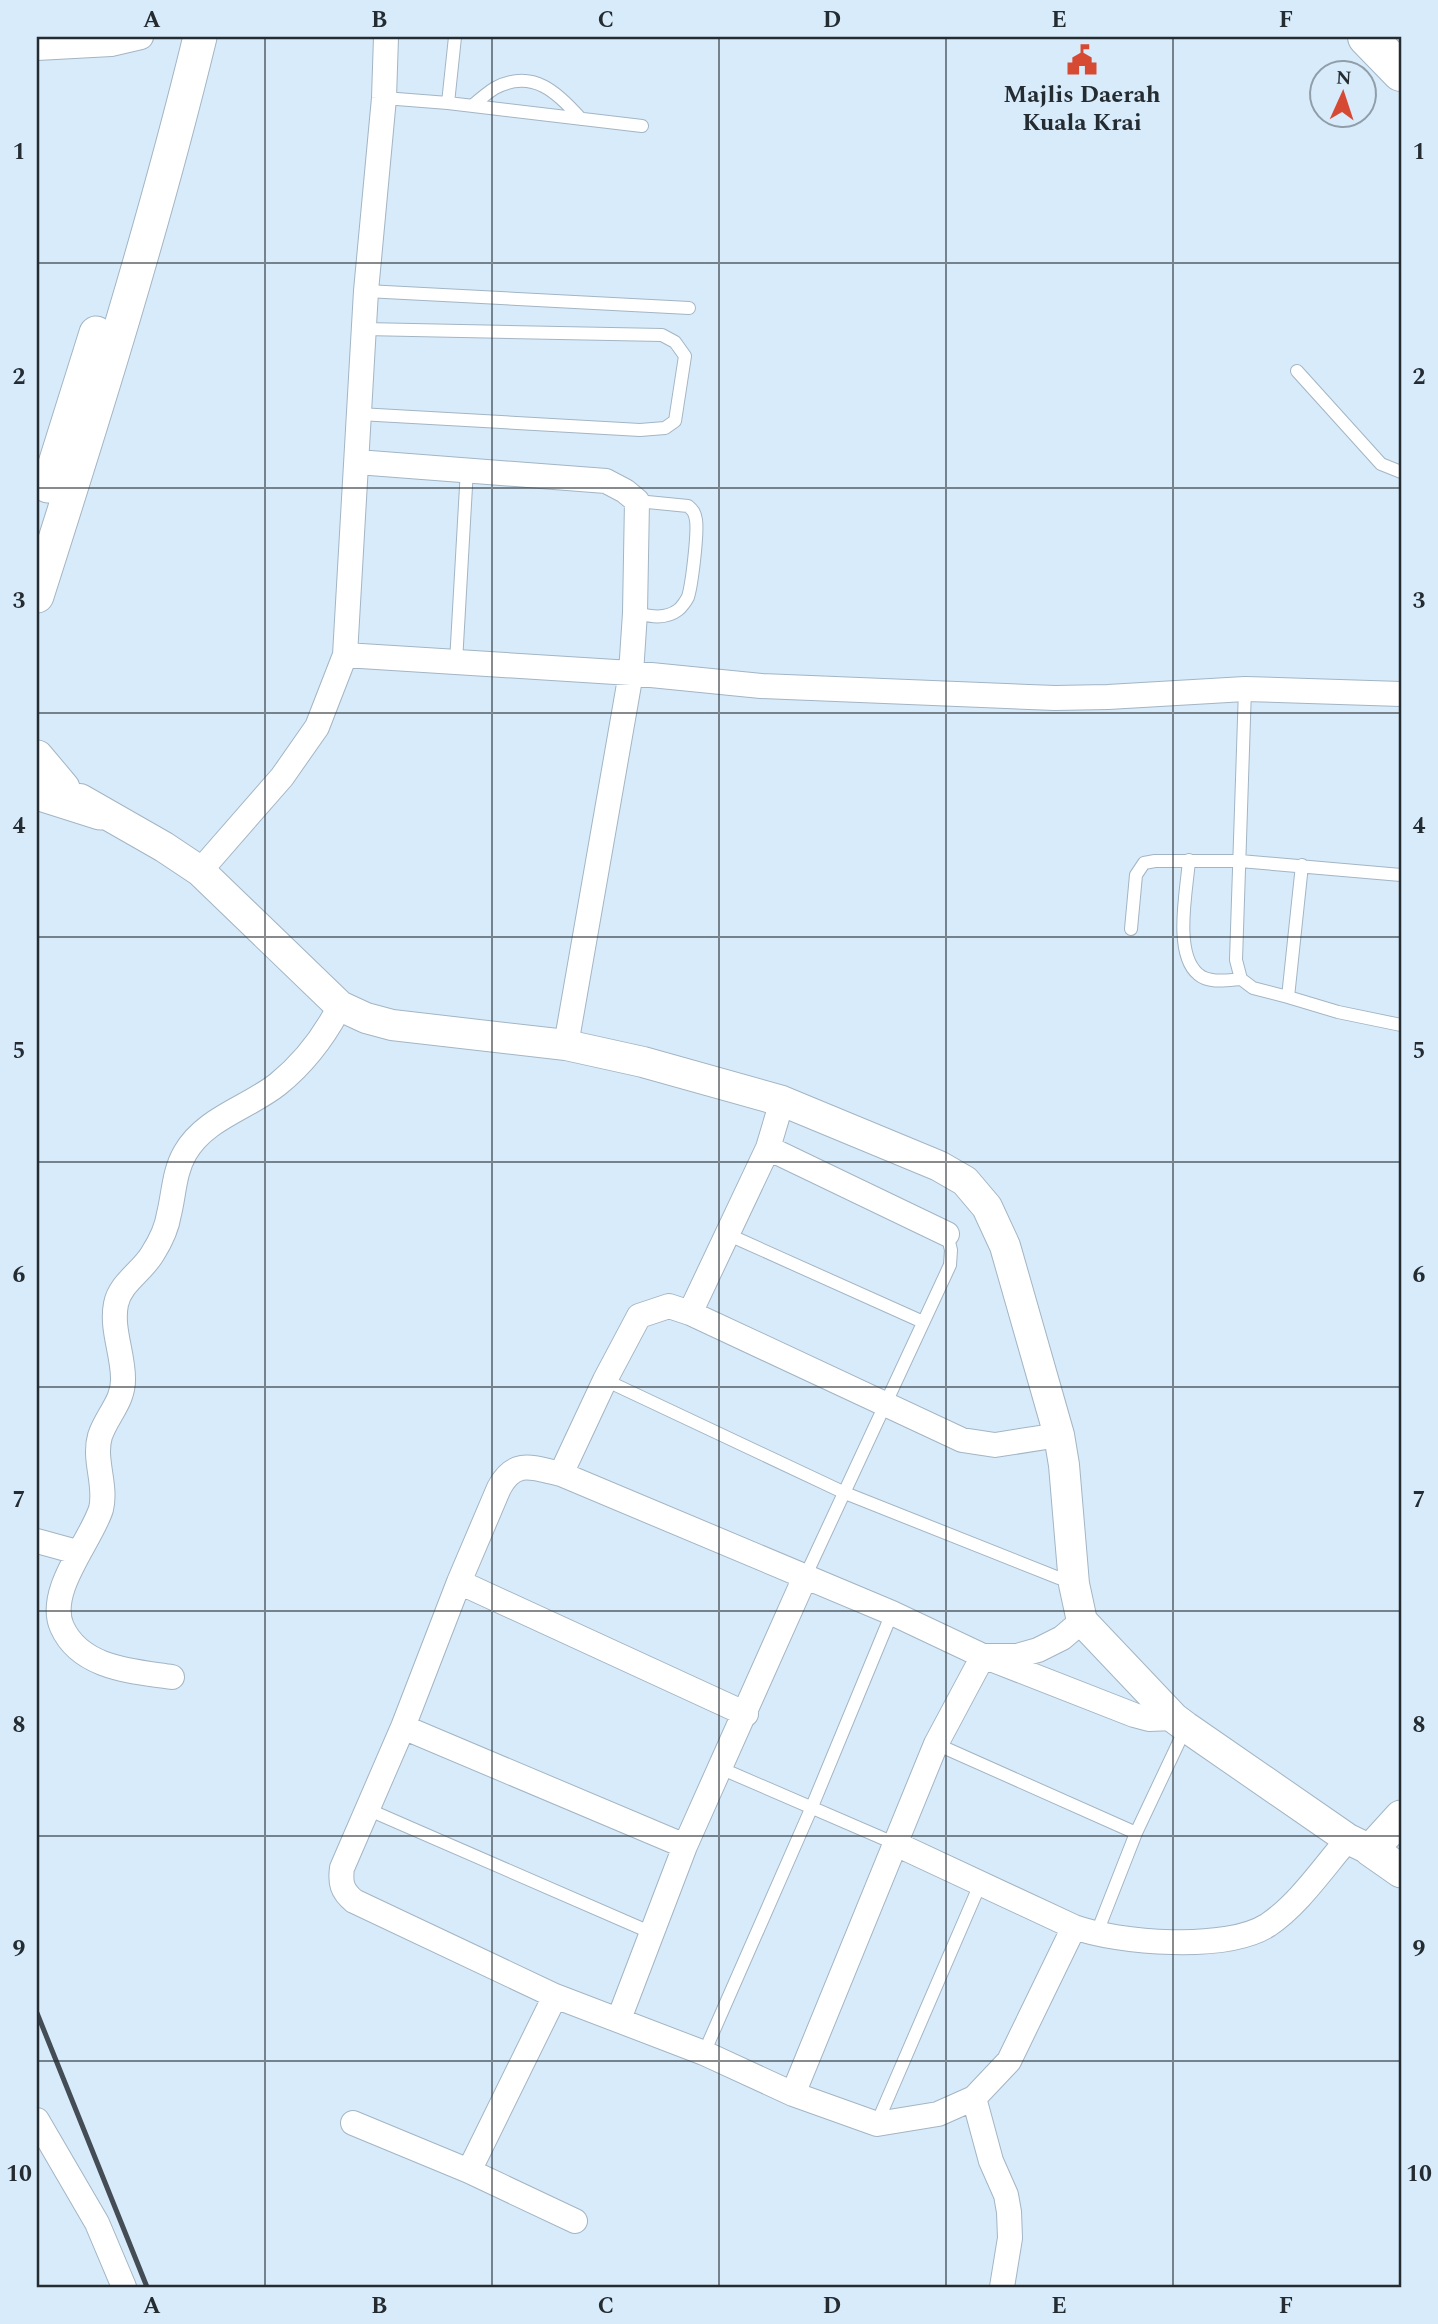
<svg xmlns="http://www.w3.org/2000/svg" width="1438" height="2324" viewBox="0 0 1438 2324" font-family="Spectral,serif">
  <rect width="100%" height="100%" fill="#d8ebfa"/>
  <g fill="none" stroke-linecap="round" stroke-linejoin="round">
    <g stroke="#a3b5c4" stroke-width="14">
      <path id="service" d="M 384,98 L 448,103 L 642,126
        M 448,103 L 455,37
        M 472,106 C 479,100 487,93 495,88 C 533,68 558,93 581,119
        M 366,291 L 689,308
        M 1297,371 L 1381,464 L 1401,472
        M 359,414 L 640,430 L 665,428 L 675,421 L 685,356 L 675,342 L 662,335 L 364,329
        M 635,613 C 649,616 665,620 678,610 C 681,608 686,601 688,597 C 692,584 698,533 696,520 C 695,513 693,510 688,506 L 637,501
        M 456,662 L 467,469
        M 1245,689 L 1236,960 L 1241,979 L 1253,988 L 1288,997
        M 1189,860 C 1187,889 1173,953 1198,974 C 1209,984 1228,980 1241,979
        M 1302,865 L 1288,997 L 1338,1012 L 1401,1025
        M 1131,929 L 1136,875 L 1144,863 L 1155,861 L 1240,861 L 1401,875
        M 729,1235 L 923,1322
        M 605,1380 L 845,1493 L 1074,1584
        M 805,1577 L 950,1265 L 951,1250 L 947,1234
        M 936,1744 L 1136,1833 L 1186,1727
        M 720,1768 L 896,1844
        M 367,1809 L 652,1933
        M 1096,1935 L 1136,1833
        M 704,2053 L 811,1809 L 892,1613
        M 877,2123 L 981,1882"/>
    </g>
    <g stroke="#a3b5c4" stroke-width="26">
      <path id="minor" d="M 37,48 L 111,44 L 141,37
        M 357,462 L 606,481 L 625,491 L 637,501 L 635,613 L 631,673 L 566,1045
        M 345,655 L 631,673 L 761,686 L 1055,698 L 1108,697 L 1245,689 L 1401,694
        M 200,871 L 282,777 L 317,727 L 345,655 L 366,291 L 384,98 L 386,37
        M 768,1148 L 947,1234
        M 690,1313 L 768,1148 L 782,1101
        M 1059,1435 L 995,1445 L 962,1440 L 690,1313 L 669,1306 L 639,1316 L 605,1380 L 561,1474 L 892,1613 L 983,1656 L 1017,1656 L 1038,1650 L 1062,1638 L 1082,1621
        M 561,1474 C 533,1468 515,1458 499,1488 L 459,1582 L 403,1727 L 342,1868 C 340,1883 342,1891 354,1901 L 555,1996 L 704,2053 L 793,2094 L 877,2124 L 938,2114 L 974,2098 L 1009,2061 L 1074,1927
        M 37,1541 L 77,1552
        M 459,1582 L 746,1714
        M 172,1677 C 133,1671 81,1669 62,1627 C 46,1591 91,1541 101,1509 C 107,1485 93,1460 100,1436 C 107,1415 124,1401 123,1378 C 123,1354 111,1328 116,1304 C 120,1283 143,1271 153,1253 C 160,1242 167,1227 169,1214 C 174,1194 174,1172 185,1153 C 205,1118 248,1108 278,1084 C 304,1063 325,1035 340,1006
        M 403,1727 L 685,1846
        M 896,1844 L 1074,1927 C 1118,1943 1226,1952 1268,1925 C 1299,1904 1323,1868 1348,1839
        M 619,2019 L 685,1846 L 805,1577
        M 793,2094 L 936,1744 L 983,1656 L 1134,1715 L 1149,1719 L 1174,1718
        M 974,2098 L 991,2161 L 1006,2195 L 1009,2212 L 1010,2238 L 1002,2287
        M 37,2120 L 97,2223 L 124,2287
        M 353,2123 L 469,2171 L 575,2221
        M 469,2171 L 555,1996"/>
    </g>
    <g stroke="#a3b5c4" stroke-width="32">
      <path id="tertiary" d="M 80,799 L 164,847 L 200,871 L 340,1006 L 366,1018 L 392,1025 L 566,1045 L 643,1062 L 782,1101 L 939,1166 L 965,1181 L 987,1207 L 1005,1246 L 1059,1435 L 1064,1465 L 1074,1584 L 1082,1621 L 1174,1718 L 1186,1727 L 1348,1839 L 1371,1850"/>
    </g>
    <g stroke="#a3b5c4" stroke-width="35">
      <path id="secondary" d="M 48,486 L 96,333
        M 37,596 C 96,411 154,226 200,37
        M 37,757 L 63,788
        M 37,793 L 100,813
        M 1401,1817 L 1371,1850 L 1401,1871"/>
    </g>
    <g stroke="#a3b5c4" stroke-width="40">
      <path id="trunk" d="M 1367,37 L 1401,72"/>
    </g>
    <use href="#service" stroke="#fff" stroke-width="12"/>
    <use href="#minor" stroke="#fff" stroke-width="24"/>
    <use href="#tertiary" stroke="#fff" stroke-width="30"/>
    <use href="#secondary" stroke="#fff" stroke-width="33"/>
    <use href="#trunk" stroke="#fff" stroke-width="38"/>
    <path stroke="#444d55" stroke-width="5" d="M 37,2013 L 147,2287"/>
  </g>
  <path fill="none" stroke="#242b31" stroke-width="2" stroke-opacity="0.55" d="M 265,37 L 265,2287M 492,37 L 492,2287M 719,37 L 719,2287M 946,37 L 946,2287M 1173,37 L 1173,2287M 37,263 L 1401,263M 37,488 L 1401,488M 37,713 L 1401,713M 37,937 L 1401,937M 37,1162 L 1401,1162M 37,1387 L 1401,1387M 37,1611 L 1401,1611M 37,1836 L 1401,1836M 37,2061 L 1401,2061"/>
  <defs>
    <g id="civic-bare" transform="scale(2.415)"><path d="M-.6-6.5H3V-4.5H.6V-3L4-1V1h2V6H-6V1h2V-1L-.6-3ZM-1.2 2.5V6h2.4V2.5Z" fill="#d64a33" stroke="#d8ebfa" stroke-width="2.5" paint-order="stroke"/></g>
  </defs>
  <g fill-rule="evenodd">
    <use href="#civic-bare" x="1082" y="60"/>
  </g>
  <g text-anchor="middle" dominant-baseline="central" stroke-width="7" stroke-linejoin="round" paint-order="stroke">
    <g font-size="24" font-weight="bold" fill="#242b31" stroke="#d8ebfa">
      <text x="1082" y="95">Majlis Daerah<tspan x="1082" dy="28">Kuala Krai</tspan></text>
    </g>
  </g>
  <rect width="1438" height="2324" fill="none" stroke="#d8ebfa" stroke-width="77"/>
  <g transform="translate(1343 94) rotate(3)"><circle r="33" fill="#d8ebfa" stroke="#909eaa" stroke-width="2"/>
  <path d="M0-5L12 26L0 18L-12 26Z" fill="#d64a33"/>
  <text y="-10" font-size="19" font-weight="bold" text-anchor="middle" fill="#242b31">N</text>
  </g>
  <rect x="38" y="38" width="1362" height="2248" fill="none" stroke="#242b31" stroke-width="2.5"/>
  <g font-size="23" text-anchor="middle" font-weight="bold" fill="#242b31">
    <text x="152" y="27">A</text>
    <text x="379" y="27">B</text>
    <text x="606" y="27">C</text>
    <text x="832" y="27">D</text>
    <text x="1059" y="27">E</text>
    <text x="1286" y="27">F</text>
    <text x="19" y="159">1</text>
    <text x="1419" y="159">1</text>
    <text x="19" y="384">2</text>
    <text x="1419" y="384">2</text>
    <text x="19" y="608">3</text>
    <text x="1419" y="608">3</text>
    <text x="19" y="833">4</text>
    <text x="1419" y="833">4</text>
    <text x="19" y="1058">5</text>
    <text x="1419" y="1058">5</text>
    <text x="19" y="1282">6</text>
    <text x="1419" y="1282">6</text>
    <text x="19" y="1507">7</text>
    <text x="1419" y="1507">7</text>
    <text x="19" y="1732">8</text>
    <text x="1419" y="1732">8</text>
    <text x="19" y="1956">9</text>
    <text x="1419" y="1956">9</text>
    <text x="19" y="2181">10</text>
    <text x="1419" y="2181">10</text>
    <text x="152" y="2313">A</text>
    <text x="379" y="2313">B</text>
    <text x="606" y="2313">C</text>
    <text x="832" y="2313">D</text>
    <text x="1059" y="2313">E</text>
    <text x="1286" y="2313">F</text>
  </g>
</svg>
